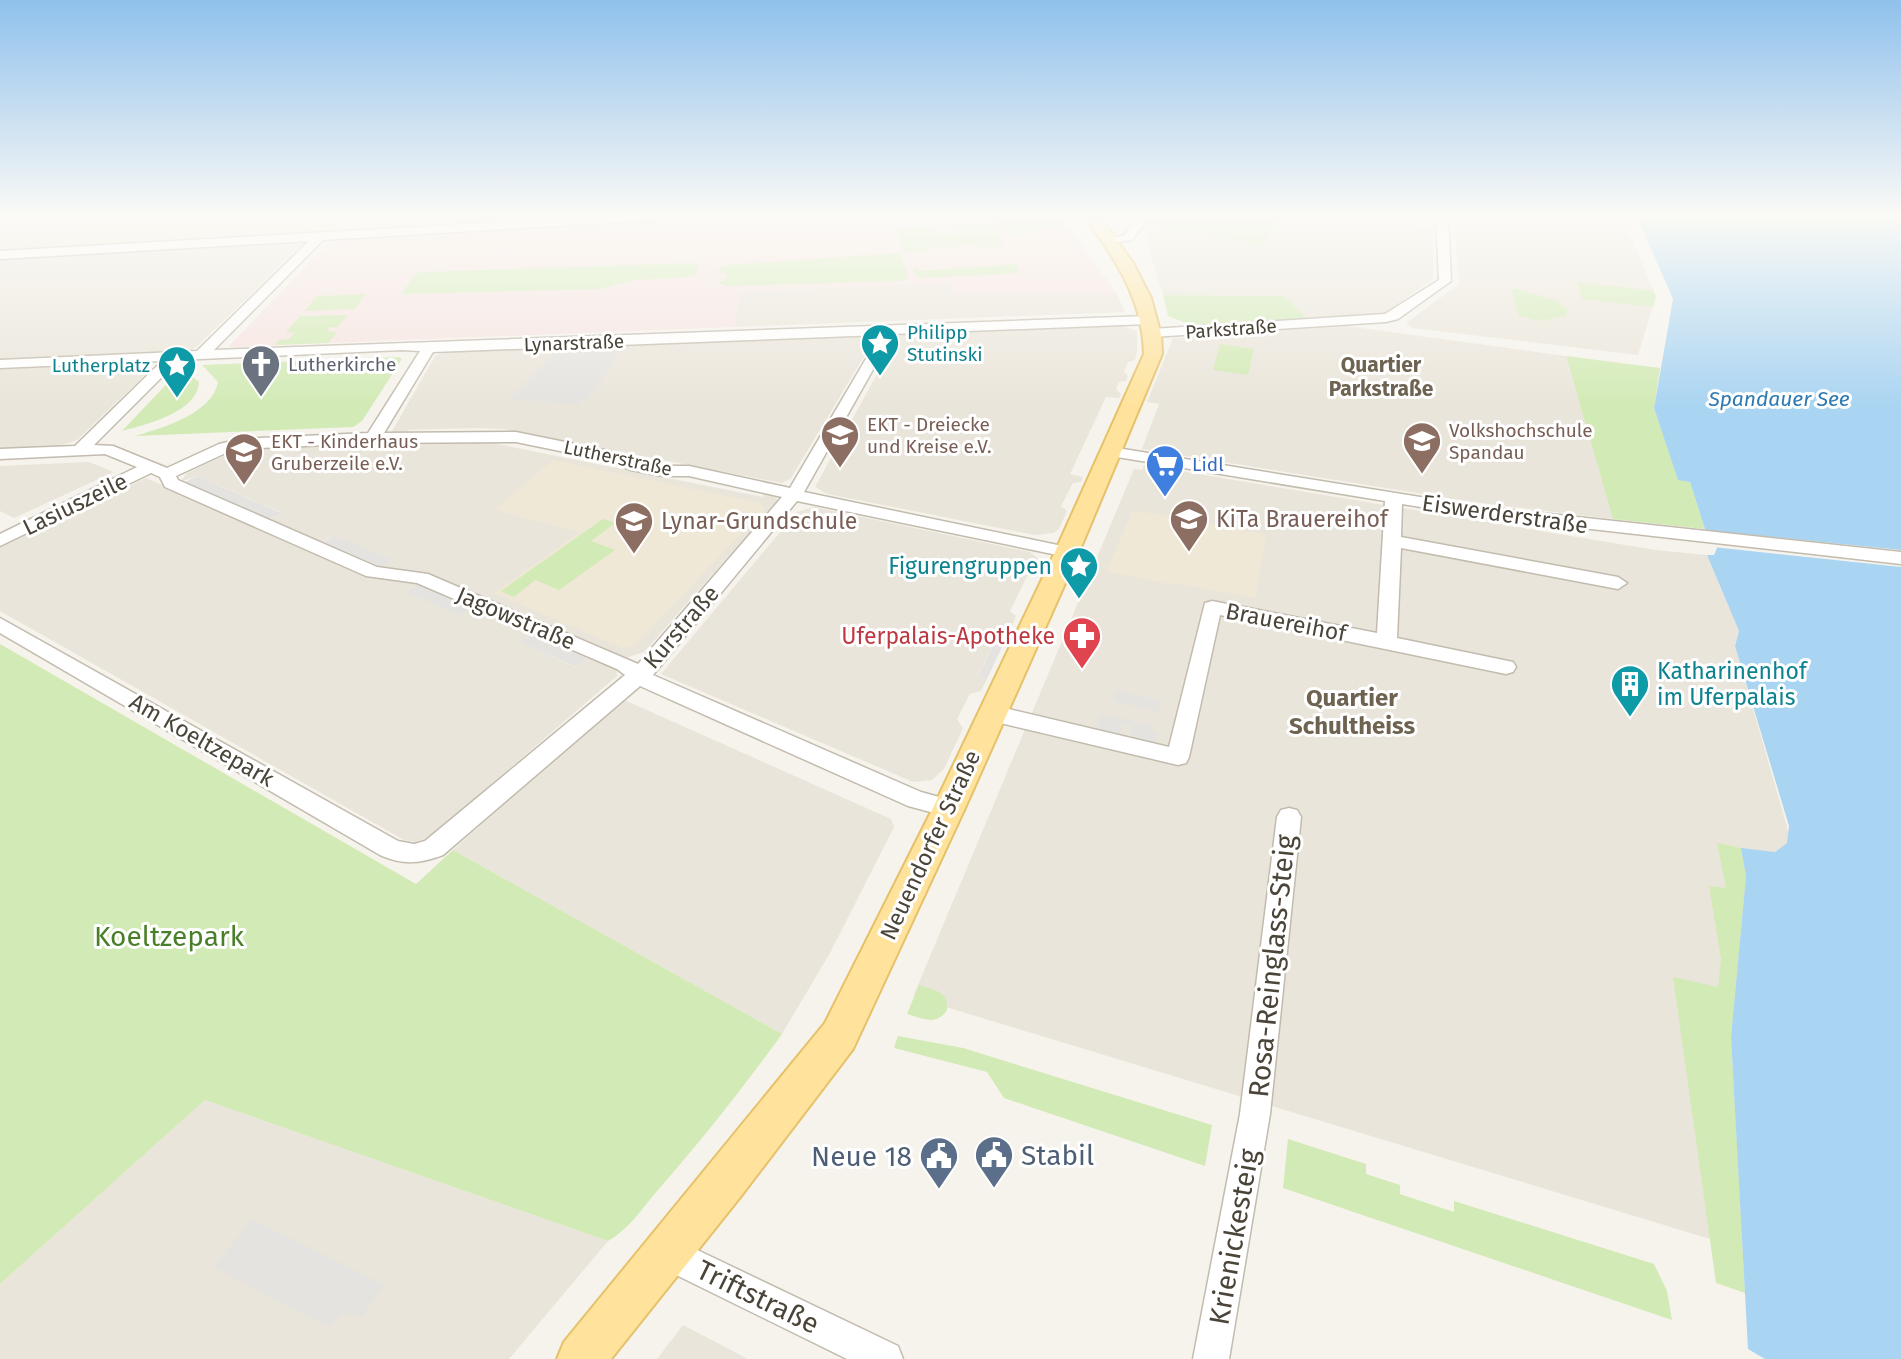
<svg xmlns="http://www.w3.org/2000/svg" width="1901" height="1359" viewBox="0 0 1901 1359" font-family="'Fira Sans',sans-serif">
  <rect width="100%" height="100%" fill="#f6f3ec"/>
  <path fill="#eae5da" d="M 0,217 L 94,217 L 55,249 L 0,252 Z
    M 1278,217 L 1397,217 L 1417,225 L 1418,227 L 1433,229 L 1433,279 L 1385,313 L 1306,318 L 1284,296 L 1163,295 L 1145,235 L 1154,226 L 1263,246 Z
    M 1454,217 L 1622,217 L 1656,296 L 1638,355 L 1413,328 L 1406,323 L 1459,284 Z
    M 303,241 L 306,245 L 299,248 L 194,349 L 179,353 L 0,360 L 0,256 Z
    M 950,283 L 953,294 L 1117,294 L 1125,312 L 734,327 L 740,291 Z
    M 1119,325 L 1137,331 L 1137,353 L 1135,360 L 1128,362 L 1124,372 L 1128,376 L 1126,381 L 1119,382 L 1116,390 L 1121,394 L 1119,398 L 1106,397 L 1070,474 L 1083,477 L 1081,482 L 1073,483 L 1061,506 L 1067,511 L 1059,529 L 1053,533 L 1035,535 L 827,494 L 815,487 L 898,336 L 908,333 Z
    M 1347,326 L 1566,356 L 1613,519 L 1473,502 L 1142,449 L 1159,404 L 1147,402 L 1173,338 Z
    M 869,335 L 875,338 L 791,478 L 782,483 L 503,429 L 477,428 L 407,430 L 409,435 L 391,433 L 435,356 L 445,352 Z
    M 145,364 L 151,369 L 77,440 L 59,446 L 0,449 L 0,369 Z
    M 477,440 L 763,497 L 763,491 L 777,494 L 777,501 L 644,652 L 625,658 L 424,573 L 381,567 L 392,560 L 335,535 L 320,543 L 268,521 L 281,512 L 197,476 L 180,482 L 187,473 L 236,450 Z
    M 89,462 L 114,472 L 14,518 L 0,511 L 0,466 Z
    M 1144,465 L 1655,550 L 1707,555 L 1739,631 L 1735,646 L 1789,834 L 1787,843 L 1775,852 L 1742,849 L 1746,876 L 1731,1037 L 1743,1249 L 913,997 L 1134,469 L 1142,470 Z
    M 146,478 L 375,578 L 414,582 L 418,584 L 407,592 L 459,615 L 474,606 L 533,632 L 521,642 L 575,667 L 590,656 L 616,668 L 617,676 L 431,836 L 416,842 L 404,840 L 0,611 L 0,547 Z
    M 814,507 L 1030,552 L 1041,561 L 1037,575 L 1027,576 L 1010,611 L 1016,616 L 1012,626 L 1001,629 L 979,673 L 986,681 L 981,691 L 970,694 L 957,719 L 963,728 L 944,769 L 932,780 L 913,782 L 661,674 L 797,512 Z
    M 622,699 L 891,819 L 894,827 L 830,953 L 782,1034 L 453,850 Z
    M 205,1100 L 608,1241 L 509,1359 L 0,1359 L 0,1284 Z
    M 683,1325 L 748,1359 L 657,1359 Z"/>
  <path fill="#f7ead8" d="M 94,217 L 574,217 L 57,248 Z"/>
  <path fill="#efe8d6" d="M 553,460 L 760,503 L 764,509 L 635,645 L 623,648 L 494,593 L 580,532 L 494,510 Z
    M 1133,510 L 1266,535 L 1255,598 L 1175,583 L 1173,585 L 1106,571 Z"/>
  <path fill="#f6e3e0" d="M 725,217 L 1062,217 L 1117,294 L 953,294 L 950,283 L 740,291 L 734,327 L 228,347 L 328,243 L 336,241 Z"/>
  <path fill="#d2eab5" d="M 996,217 L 1056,217 L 1066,230 L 1059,230 L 1056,227 L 1033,229 L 1035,233 L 1009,234 L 1005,233 Z
    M 1151,217 L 1278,217 L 1264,246 L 1145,224 Z
    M 992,223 L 1004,245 L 980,248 L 977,244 L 955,246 L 956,249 L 951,250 L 949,246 L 929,248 L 930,251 L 905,253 L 896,229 L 934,225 L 938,233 L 949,235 L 959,230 L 956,224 Z
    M 899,253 L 909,278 L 902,281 L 724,286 L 716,281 L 726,281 L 727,273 L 718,273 L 720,268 L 727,265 Z
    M 691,263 L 698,264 L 696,275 L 691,277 L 634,280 L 599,289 L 402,294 L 415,274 L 421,272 Z
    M 1016,264 L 1019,271 L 1010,274 L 918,278 L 911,268 L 917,268 L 918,271 Z
    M 1577,282 L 1653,291 L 1656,296 L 1653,307 L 1582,299 Z
    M 1517,289 L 1557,301 L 1568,310 L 1565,316 L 1538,321 L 1518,315 L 1512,290 Z
    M 366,294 L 355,309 L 304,311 L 317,296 Z
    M 1163,295 L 1284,296 L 1306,318 L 1193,326 L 1168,316 Z
    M 348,315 L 338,327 L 330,327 L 327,331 L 337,332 L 328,343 L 275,345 L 279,340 L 289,339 L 294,333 L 286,332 L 300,316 Z
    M 1220,344 L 1254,349 L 1248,375 L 1213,370 Z
    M 1566,356 L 1660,368 L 1654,408 L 1678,479 L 1690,482 L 1705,529 L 1613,519 Z
    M 399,357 L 402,359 L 362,421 L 353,427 L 135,436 C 162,428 212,414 218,382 L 202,365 Z
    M 178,372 L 188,373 L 199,382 C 198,412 145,425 122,431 Z
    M 603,519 L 615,523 L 591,541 L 615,550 L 559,590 L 535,580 L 514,597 L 501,591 Z
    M 0,644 L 416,884 L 453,850 L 782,1034 C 743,1088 701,1141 657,1191 C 642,1209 628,1230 608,1241 L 205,1100 L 0,1284 Z
    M 1717,843 L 1741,848 L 1746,876 L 1731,1037 L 1745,1293 L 1716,1283 L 1673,977 L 1718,987 L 1721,959 L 1709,886 L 1726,888 Z
    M 919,985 C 934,990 949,991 947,1010 C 936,1026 924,1019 907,1014 Z
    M 898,1036 L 963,1048 L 1212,1125 L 1205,1166 L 1004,1098 L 987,1072 L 894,1048 Z
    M 1288,1139 L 1366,1164 L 1366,1174 L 1400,1185 L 1400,1194 L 1454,1212 L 1454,1201 L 1654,1264 L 1667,1291 L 1672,1320 L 1283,1188 Z"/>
  <path fill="#e5e3e0" d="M 619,348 L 615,362 L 590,395 L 578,405 L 509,399 L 556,351 Z
    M 197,476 L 282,513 L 270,519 L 185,482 Z
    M 335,535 L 393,560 L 381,567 L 323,542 Z
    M 418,584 L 470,608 L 460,616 L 406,592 Z
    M 1012,626 L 986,681 L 979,674 L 1001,629 Z
    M 532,634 L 587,658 L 576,667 L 520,642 Z
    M 1117,690 L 1161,701 L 1158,712 L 1113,701 Z
    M 1102,714 L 1152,725 L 1151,731 L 1158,733 L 1154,745 L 1130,739 L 1133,726 L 1123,724 L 1119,736 L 1094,730 Z
    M 252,1219 L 385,1285 L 363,1316 L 341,1314 L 331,1327 L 280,1303 L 213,1267 Z"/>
  <path fill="#a9d4f2" d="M 1637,217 L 1901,217 L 1901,1359 L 1765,1359 L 1748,1349 L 1731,1037 L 1746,876 L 1741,848 L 1775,852 L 1787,843 L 1789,826 L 1735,646 L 1739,631 L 1707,555 L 1714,555 L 1717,548 L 1705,529 L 1690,482 L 1678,480 L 1654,408 L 1673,299 Z"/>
  <path fill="#f6f3ec" d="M 1703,530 L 1901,550 L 1901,567 L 1713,547 Z"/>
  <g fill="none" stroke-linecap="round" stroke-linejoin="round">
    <g stroke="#c2bbae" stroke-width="3">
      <path id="minor" d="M 590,217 L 660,217 L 655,220 L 323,240 L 214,350 L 1148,316 L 1155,320 L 1148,324 L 893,334 L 804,492 L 1067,547 L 1076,552 L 1073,556 L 1067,557 L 797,501 L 653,675 L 921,792 L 957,802 L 961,808 L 957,814 L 949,817 L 908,806 L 640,686 L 443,855 C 419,864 403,865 380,855 L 0,633 L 0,618 L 398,841 L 414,844 L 425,841 L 625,675 L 617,669 L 417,583 L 366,576 L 165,487 L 160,477 L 151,473 L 0,546 L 0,534 L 137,467 L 105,454 L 0,459 L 0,449 L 75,446 L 162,361 L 0,368 L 0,360 L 197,351 L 309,241 L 0,259 L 0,251 ZM 880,335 L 790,488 L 689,466 L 663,466 L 635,461 L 609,451 L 516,432 L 384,433 L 433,352 ZM 402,350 L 420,351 L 368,433 L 240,439 L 219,444 L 167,468 L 113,446 L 94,445 L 179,360 ZM 516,442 L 604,460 L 631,470 L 663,476 L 689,476 L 782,497 L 638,664 L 428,574 L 377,567 L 178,480 L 176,476 L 230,451 L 240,449 L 373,443 Z
        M 1139,217 L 1150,217 L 1132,240 L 1106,244 L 1106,240 L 1124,235 Z
        M 1436,217 L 1448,217 L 1451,281 L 1398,319 L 1386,322 L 1152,337 L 1145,333 L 1152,329 L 1385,314 L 1439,280 Z
        M 1111,447 L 1476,506 L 1901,552 L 1901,564 L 1476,516 L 1402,504 L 1401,537 L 1618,577 L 1627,583 L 1618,589 L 1401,548 L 1397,638 L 1513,662 L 1516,667 L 1513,672 L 1506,674 L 1220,615 L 1189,757 L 1186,763 L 1178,765 L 992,721 L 984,718 L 981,713 L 984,708 L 992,705 L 1169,747 L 1205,603 L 1212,601 L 1377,633 L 1385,501 L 1105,455 L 1103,452 L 1105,449 Z
        M 1289,808 L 1297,810 L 1301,817 L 1270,1114 L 1229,1359 L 1193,1359 L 1240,1114 L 1277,817 L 1281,810 Z
        M 668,1236 L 898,1346 L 903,1359 L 847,1359 L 656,1265 L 651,1253 L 656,1241 Z"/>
    </g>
    <g stroke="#e6c16a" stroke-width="4">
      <path id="major" d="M 1085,217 L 1100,217 L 1133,263 L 1151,298 L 1161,335 L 1162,354 L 1079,552 L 965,808 L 853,1049 L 741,1196 L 611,1359 L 557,1359 L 564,1342 L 825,1023 L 933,808 L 1055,552 L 1144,354 C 1143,300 1116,260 1085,217 Z"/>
    </g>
    <use href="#minor" fill="#fff" fill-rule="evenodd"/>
    <use href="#major" fill="#ffe39c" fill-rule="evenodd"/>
  </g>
  <linearGradient id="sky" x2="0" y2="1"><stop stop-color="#8fc1ec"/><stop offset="0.53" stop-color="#fbfaf6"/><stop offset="1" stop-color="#fbfaf6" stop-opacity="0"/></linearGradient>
  <rect width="1901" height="408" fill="url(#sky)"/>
  <defs>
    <g id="sight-pin" transform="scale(2.0125)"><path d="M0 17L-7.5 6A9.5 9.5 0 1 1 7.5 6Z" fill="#0f9aa8" stroke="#fff"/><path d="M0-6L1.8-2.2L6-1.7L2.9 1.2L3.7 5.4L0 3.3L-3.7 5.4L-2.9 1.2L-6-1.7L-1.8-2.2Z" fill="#fff"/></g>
    <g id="church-pin" transform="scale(2.0125)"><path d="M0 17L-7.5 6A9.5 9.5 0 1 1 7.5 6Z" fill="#6b7280" stroke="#fff"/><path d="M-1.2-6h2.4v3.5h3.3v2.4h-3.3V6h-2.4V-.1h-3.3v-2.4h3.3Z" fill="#fff"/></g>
    <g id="school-pin" transform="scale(2.0125)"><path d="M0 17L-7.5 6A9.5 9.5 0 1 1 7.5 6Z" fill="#8d6e63" stroke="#fff"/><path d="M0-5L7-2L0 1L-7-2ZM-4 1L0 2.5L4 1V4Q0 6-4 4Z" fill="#fff"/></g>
    <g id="university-pin" transform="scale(2.0125)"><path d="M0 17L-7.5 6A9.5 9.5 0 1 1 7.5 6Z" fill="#8d6e63" stroke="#fff"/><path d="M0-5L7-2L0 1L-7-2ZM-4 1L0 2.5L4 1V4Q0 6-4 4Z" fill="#fff"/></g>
    <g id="supermarket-pin" transform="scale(2.0125)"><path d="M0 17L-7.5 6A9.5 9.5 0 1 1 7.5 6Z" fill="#3f7fe0" stroke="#fff"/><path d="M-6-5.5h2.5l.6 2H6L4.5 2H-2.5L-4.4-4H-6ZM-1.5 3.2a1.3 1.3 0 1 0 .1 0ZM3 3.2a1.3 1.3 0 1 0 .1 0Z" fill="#fff"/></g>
    <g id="pharmacy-pin" transform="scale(2.0125)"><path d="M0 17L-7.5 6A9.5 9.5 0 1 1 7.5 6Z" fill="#e0444e" stroke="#fff"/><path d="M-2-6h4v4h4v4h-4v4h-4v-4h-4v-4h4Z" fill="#fff"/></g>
    <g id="building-pin" transform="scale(2.0125)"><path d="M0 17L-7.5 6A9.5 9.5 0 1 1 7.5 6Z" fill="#0f9aa8" stroke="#fff"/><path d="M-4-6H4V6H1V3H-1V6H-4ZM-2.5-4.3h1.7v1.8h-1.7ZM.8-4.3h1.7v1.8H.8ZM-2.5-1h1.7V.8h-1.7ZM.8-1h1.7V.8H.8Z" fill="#fff"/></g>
    <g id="civic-pin" transform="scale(2.0125)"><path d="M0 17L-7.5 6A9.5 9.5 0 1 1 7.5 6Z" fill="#5c6f8a" stroke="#fff"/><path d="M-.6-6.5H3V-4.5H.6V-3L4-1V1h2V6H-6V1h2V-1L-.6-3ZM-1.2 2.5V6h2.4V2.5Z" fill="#fff"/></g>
  </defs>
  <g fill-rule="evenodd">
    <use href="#sight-pin" x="880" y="343"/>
    <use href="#church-pin" x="261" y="364"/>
    <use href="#sight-pin" x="177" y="365"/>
    <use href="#school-pin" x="840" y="435"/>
    <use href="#university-pin" x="1422" y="441"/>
    <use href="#school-pin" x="244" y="452"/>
    <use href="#supermarket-pin" x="1165" y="464"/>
    <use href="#school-pin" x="1189" y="519"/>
    <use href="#school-pin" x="634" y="521"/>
    <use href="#sight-pin" x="1079" y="566"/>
    <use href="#pharmacy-pin" x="1082" y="636"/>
    <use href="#building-pin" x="1630" y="684"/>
    <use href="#civic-pin" x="994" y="1155"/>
    <use href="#civic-pin" x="939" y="1156"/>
  </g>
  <g text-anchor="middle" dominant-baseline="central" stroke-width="6" stroke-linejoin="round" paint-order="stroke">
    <g font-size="19" fill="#4b4439" stroke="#fff">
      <text transform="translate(1231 329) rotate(-4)">Parkstraße</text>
      <text transform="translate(574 343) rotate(-2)">Lynarstraße</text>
      <text transform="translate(618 458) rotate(12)">Lutherstraße</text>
    </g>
    <g font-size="19" fill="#0d838f" stroke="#fff" text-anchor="start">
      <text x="907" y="332">Philipp<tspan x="907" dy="22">Stutinski</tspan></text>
      <text x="150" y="365" text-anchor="end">Lutherplatz</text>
    </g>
    <g font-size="19" fill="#5b616d" stroke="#fff" text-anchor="start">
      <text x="288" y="364">Lutherkirche</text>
    </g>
    <g font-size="19" fill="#785e54" stroke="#fff" text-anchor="start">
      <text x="867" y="424">EKT - Dreiecke<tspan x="867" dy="22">und Kreise e.V.</tspan></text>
      <text x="1449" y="430">Volkshochschule<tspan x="1449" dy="22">Spandau</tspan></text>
      <text x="271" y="441">EKT - Kinderhaus<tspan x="271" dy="22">Gruberzeile e.V.</tspan></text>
    </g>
    <g font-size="19" fill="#366cbe" stroke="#fff" text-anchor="start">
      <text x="1192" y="464">Lidl</text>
    </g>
    <g font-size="21" font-weight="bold" fill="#6e6250" stroke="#fff">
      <text x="1381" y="365">Quartier<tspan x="1381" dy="24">Parkstraße</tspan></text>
    </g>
    <g font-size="21" font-style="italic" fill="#2e7ab2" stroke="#fff">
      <text x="1779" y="399">Spandauer See</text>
    </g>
    <g font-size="23" fill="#4b4439" stroke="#fff">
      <text transform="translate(75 504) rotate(-26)">Lasiuszeile</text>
      <text transform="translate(1505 514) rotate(8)">Eiswerderstraße</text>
      <text transform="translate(516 618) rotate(23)">Jagowstraße</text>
      <text transform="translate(1286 622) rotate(11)">Brauereihof</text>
      <text transform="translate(681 627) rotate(-49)">Kurstraße</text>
      <text transform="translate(202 740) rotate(30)">Am Koeltzepark</text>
      <text transform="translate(930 845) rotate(-65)">Neuendorfer Straße</text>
    </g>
    <g font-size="23" fill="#785e54" stroke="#fff" text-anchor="start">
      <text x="1216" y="519">KiTa Brauereihof</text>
      <text x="661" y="521">Lynar-Grundschule</text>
    </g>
    <g font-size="23" fill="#0d838f" stroke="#fff" text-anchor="end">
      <text x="1052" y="566">Figurengruppen</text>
      <text x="1657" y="671" text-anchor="start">Katharinenhof<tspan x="1657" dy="26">im Uferpalais</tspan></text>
    </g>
    <g font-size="23" fill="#be3a42" stroke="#fff" text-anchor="end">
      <text x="1055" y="636">Uferpalais-Apotheke</text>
    </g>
    <g font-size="24" font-weight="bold" fill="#6e6250" stroke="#fff">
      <text x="1352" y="698">Quartier<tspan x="1352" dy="28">Schultheiss</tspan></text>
    </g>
    <g font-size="28" fill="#4a7f2a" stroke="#fff">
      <text x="169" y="936">Koeltzepark</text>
    </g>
    <g font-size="28" fill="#4b4439" stroke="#fff">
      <text transform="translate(1272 966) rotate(-84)">Rosa-Reinglass-Steig</text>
      <text transform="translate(1234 1237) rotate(-80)">Krienickesteig</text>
      <text transform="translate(758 1297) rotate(26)">Triftstraße</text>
    </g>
    <g font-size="28" fill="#4e5e75" stroke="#fff" text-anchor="start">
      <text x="1021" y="1155">Stabil</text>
      <text x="912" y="1156" text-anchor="end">Neue 18</text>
    </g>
  </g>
</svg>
